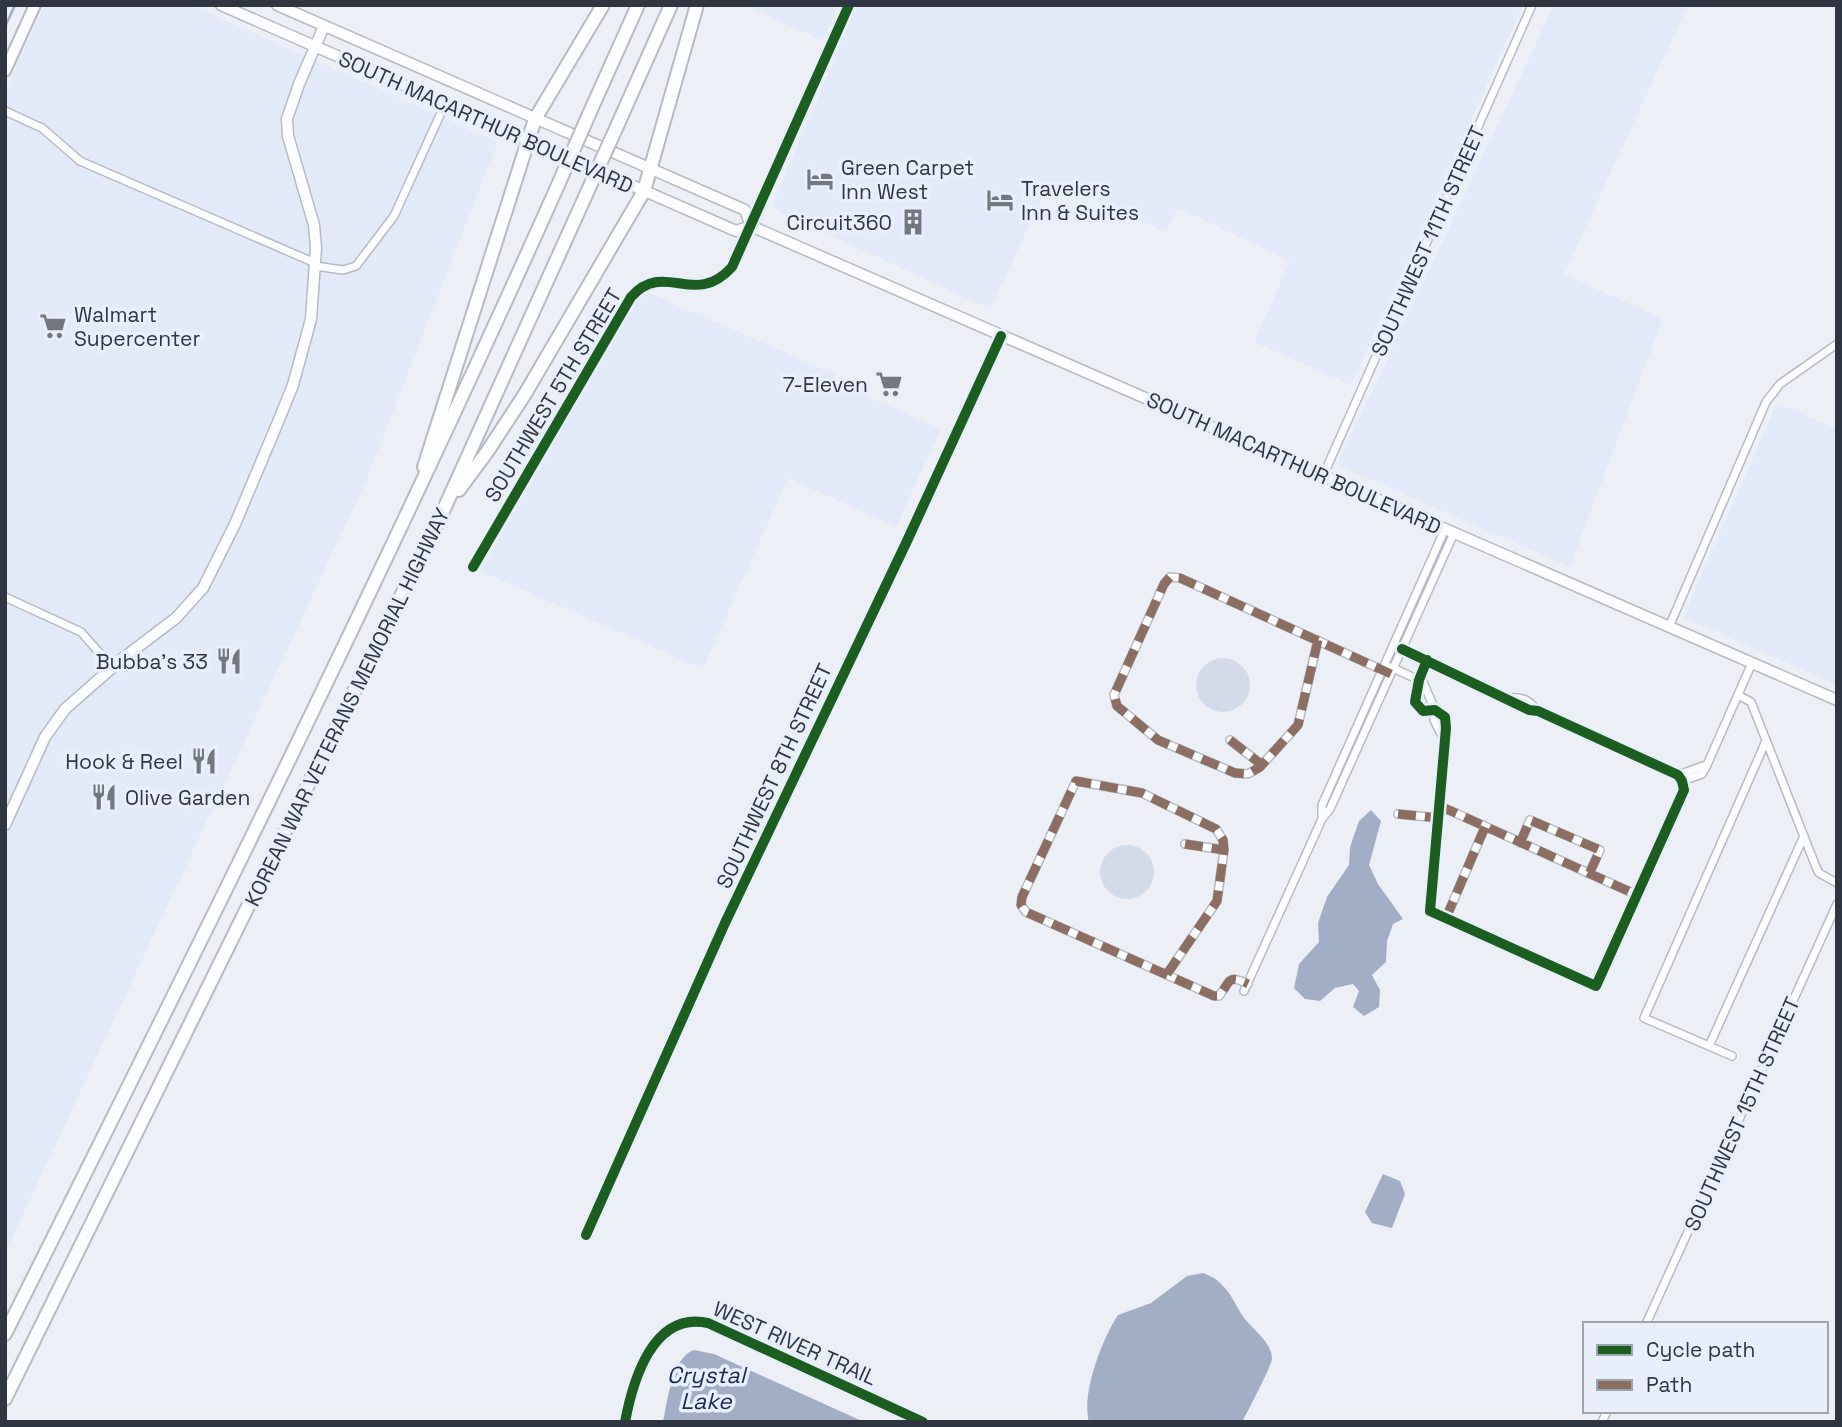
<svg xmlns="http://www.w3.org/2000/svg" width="1842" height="1427" viewBox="0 0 1842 1427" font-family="'Space Grotesk',sans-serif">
  <rect width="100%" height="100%" fill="#ecf0f6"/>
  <path fill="#e2eaf9" d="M 44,5 L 191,5 L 498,142 L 367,479 L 5,1253 L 5,92 Z
    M 744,5 L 839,5 L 823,41 Z
    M 857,5 L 1523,5 L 1351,385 L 1254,342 L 1290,261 L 1178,208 L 1166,232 L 1050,181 L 990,309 L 771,208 Z
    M 1554,5 L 1688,5 L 1564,274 L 1663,319 L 1570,567 L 1337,465 Z
    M 647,292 L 835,374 L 833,381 L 941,429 L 896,527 L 788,478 L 703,669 L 480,571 L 625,318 L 641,296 Z
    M 1777,403 L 1837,429 L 1837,685 L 1683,617 Z"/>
  <path fill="#d3dbea" d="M1196 685a27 27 0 1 1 54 0a27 27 0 1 1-54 0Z
    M1100 872a27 27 0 1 1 54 0a27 27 0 1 1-54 0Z"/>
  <path fill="#a1aec6" d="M 1371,810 L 1381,821 L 1369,865 L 1378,884 L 1403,919 L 1393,924 L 1387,941 L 1386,962 L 1372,975 L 1380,990 L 1379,1007 L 1364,1016 L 1353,1007 L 1359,991 L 1353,984 L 1335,988 L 1320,1001 L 1305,999 L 1294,988 L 1299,964 L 1319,942 L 1318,923 L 1327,897 L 1349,865 L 1350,847 L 1359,821 Z
    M 1383,1174 L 1400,1181 L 1405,1194 L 1392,1228 L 1372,1223 L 1365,1212 Z
    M 1203,1273 C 1210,1276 1216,1278 1221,1284 C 1231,1293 1235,1304 1242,1315 C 1251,1329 1272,1341 1272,1359 C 1272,1365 1247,1413 1242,1422 L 1089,1422 C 1081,1394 1102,1339 1118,1315 L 1151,1303 L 1187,1276 Z
    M 694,1350 L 714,1354 L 864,1422 L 663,1422 C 667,1402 673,1356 694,1350 Z"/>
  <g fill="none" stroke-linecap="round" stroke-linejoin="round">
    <path stroke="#a1aec6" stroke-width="2.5" d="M 5,27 L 15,5"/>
    <g stroke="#b6bac2" stroke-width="10">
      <path id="street" d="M 5,111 L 42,128 L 80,161 L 315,263
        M 315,266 L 343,270 L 356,266 L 394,216 L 445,104
        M 1323,476 L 1532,5
        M 473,567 L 631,297 C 664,260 704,310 733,265 C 741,254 746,239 751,226
        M 5,597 L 81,632 L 112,667
        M 1669,627 L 1766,402 L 1780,384 L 1837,344
        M 1318,640 L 1298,725 L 1260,767 L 1248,774 L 1235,773 L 1158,740 L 1117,706 L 1114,695 L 1164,584 L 1170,577 L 1180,578 L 1391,674
        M 1402,649 L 1529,710 L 1538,711 L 1678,775 L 1682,781 L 1684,790 L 1596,986 L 1430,911 L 1446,728 L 1445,717 L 1435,710 L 1423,711 L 1415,702 L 1419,680 L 1427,660
        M 1391,667 L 1423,682 L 1435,710 L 1434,720 L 1445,742
        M 1738,695 L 1751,702 L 1816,867 L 1819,873 L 1837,883
        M 1510,698 C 1523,697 1529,700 1538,711
        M 1230,740 L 1262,765
        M 1766,741 L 1644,1018 L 1709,1046 L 1804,836
        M 1678,775 L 1706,765
        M 1682,781 L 1702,774 L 1707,765 L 1752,663
        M 1440,806 L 1637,895
        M 1398,814 L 1439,818
        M 1322,819 L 1322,805 L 1445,529
        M 1520,843 L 1530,820 L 1600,850 L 1589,874
        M 1185,844 L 1224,850
        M 1446,918 L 1485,827
        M 1167,974 L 1217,901 L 1224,850 L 1223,840 L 1216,829 L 1142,793 L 1076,781 L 1022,897 L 1021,905 L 1026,912 L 1214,996 L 1219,996 C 1231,981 1227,974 1248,984
        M 1244,991 L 1322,819 L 1330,809 L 1454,533
        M 1709,1046 L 1732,1056
        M 586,1235 L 725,923 L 907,541 L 1001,336
        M 1646,1324 L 1837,904
        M 1602,1422 L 1607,1411"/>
    </g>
    <g stroke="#b6bac2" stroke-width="13">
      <path id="secondary" d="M 221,5 L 736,231 L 751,226 L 1837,700
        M 277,5 L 745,210 L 751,226
        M 751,226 L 849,5
        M 5,825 L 45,737 L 65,709 L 122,659 L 176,618 L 203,588 L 235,524 L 278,422 L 293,385 L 311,319 L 316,248 L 314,225 L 288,136 L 287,119 L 299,84 L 324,26"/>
    </g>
    <g stroke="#b6bac2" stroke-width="14">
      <path id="primary" d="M 5,71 L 35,5"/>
    </g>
    <g stroke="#b6bac2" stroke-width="16">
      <path id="highway" d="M 590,112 L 638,5
        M 618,124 L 671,5
        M 424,467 L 535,119 L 603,5
        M 459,490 L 487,452 L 525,394 L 644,191 L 697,5
        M 5,1334 C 195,954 385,573 558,185
        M 5,1399 L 444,509 L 585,197"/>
    </g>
    <use href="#street" stroke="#fcfdfe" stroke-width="7"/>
    <use href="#secondary" stroke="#fcfdfe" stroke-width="10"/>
    <use href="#primary" stroke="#fcfdfe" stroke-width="10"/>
    <use href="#highway" stroke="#fcfdfe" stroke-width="12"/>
    <g stroke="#b6bac2" stroke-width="16" stroke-linecap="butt">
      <path id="highway-bridge" d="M 558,185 L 590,112
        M 585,197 L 618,124"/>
    </g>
    <use href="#highway-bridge" stroke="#fcfdfe" stroke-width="12"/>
    <path stroke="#8d6e63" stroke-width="9" stroke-dasharray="18 9" stroke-linecap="butt" d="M 1318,640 L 1298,725 L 1260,767 L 1248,774 L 1235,773 L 1158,740 L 1117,706 L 1114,695 L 1164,584 L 1170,577 L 1180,578 L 1391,674
      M 1230,740 L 1262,765
      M 1440,806 L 1637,895
      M 1398,814 L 1439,818
      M 1520,843 L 1530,820 L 1600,850 L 1589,874
      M 1185,844 L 1224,850
      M 1446,918 L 1485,827
      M 1167,974 L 1217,901 L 1224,850 L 1223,840 L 1216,829 L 1142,793 L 1076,781 L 1022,897 L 1021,905 L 1026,912 L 1214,996 L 1219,996 C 1231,981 1227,974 1248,984"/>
    <g stroke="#e8effa" stroke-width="15">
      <path id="cycleway" d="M 473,567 L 631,297 C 665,259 694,309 732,267 L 849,5
        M 1402,649 L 1529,710 L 1538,711 L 1678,775 L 1682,781 L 1684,790 L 1596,986 L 1430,911 L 1446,728 L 1445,717 L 1435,710 L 1423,711 L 1415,702 L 1419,680 L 1427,660
        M 586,1235 L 725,923 L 907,541 L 1001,336
        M 625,1422 C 633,1380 653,1311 708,1323 L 923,1422"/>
    </g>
    <use href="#cycleway" stroke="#1b5e20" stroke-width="10"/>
  </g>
  <defs>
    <g id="hotel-bare" transform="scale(2.1)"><path d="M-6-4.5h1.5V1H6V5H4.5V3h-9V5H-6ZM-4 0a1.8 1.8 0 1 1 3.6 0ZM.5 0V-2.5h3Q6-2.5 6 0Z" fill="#727780" stroke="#e8effa" stroke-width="2.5" paint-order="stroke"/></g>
    <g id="building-bare" transform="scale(2.1)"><path d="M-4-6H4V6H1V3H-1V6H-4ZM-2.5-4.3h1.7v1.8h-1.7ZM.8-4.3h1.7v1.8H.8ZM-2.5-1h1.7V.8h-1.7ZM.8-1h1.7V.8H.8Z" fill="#727780" stroke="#e8effa" stroke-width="2.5" paint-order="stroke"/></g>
    <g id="supermarket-bare" transform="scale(2.1)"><path d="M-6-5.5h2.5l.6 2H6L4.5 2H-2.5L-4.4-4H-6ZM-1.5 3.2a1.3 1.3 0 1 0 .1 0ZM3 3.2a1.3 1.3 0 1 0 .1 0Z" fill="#727780" stroke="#e8effa" stroke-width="2.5" paint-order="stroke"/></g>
    <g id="restaurant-bare" transform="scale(2.1)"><path d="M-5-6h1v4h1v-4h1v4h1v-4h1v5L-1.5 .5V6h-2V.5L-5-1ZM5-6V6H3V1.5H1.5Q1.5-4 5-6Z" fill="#727780" stroke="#e8effa" stroke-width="2.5" paint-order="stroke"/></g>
  </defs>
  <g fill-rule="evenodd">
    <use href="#hotel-bare" x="820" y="179"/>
    <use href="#hotel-bare" x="1000" y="200"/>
    <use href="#building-bare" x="913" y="222"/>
    <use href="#supermarket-bare" x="53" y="326"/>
    <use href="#supermarket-bare" x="889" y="384"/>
    <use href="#restaurant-bare" x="229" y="661"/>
    <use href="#restaurant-bare" x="204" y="761"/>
    <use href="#restaurant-bare" x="104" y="797"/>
  </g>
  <g text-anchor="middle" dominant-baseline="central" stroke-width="7" stroke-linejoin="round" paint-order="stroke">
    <g font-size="21" fill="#303641" stroke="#e8effa">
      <text transform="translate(486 122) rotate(24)">SOUTH MACARTHUR BOULEVARD</text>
      <text transform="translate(1428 241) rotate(-66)">SOUTHWEST 11TH STREET</text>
      <text transform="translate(553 395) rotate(-59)">SOUTHWEST 5TH STREET</text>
      <text transform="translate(1294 463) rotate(24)">SOUTH MACARTHUR BOULEVARD</text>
      <text transform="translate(347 707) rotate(-64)">KOREAN WAR VETERANS MEMORIAL HIGHWAY</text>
      <text transform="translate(774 776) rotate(-65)">SOUTHWEST 8TH STREET</text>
      <text transform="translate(1742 1114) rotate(-66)">SOUTHWEST 15TH STREET</text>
      <text transform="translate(795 1343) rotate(24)">WEST RIVER TRAIL</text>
    </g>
    <g font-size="21" fill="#303641" stroke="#e8effa" text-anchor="start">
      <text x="841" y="167">Green Carpet<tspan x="841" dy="24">Inn West</tspan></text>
      <text x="1021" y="188">Travelers<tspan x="1021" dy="24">Inn &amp; Suites</tspan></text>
      <text x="892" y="222" text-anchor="end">Circuit360</text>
      <text x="74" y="314">Walmart<tspan x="74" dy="24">Supercenter</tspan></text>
      <text x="868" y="384" text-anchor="end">7-Eleven</text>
      <text x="208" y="661" text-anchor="end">Bubba's 33</text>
      <text x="183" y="761" text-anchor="end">Hook &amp; Reel</text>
      <text x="125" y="797">Olive Garden</text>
    </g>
    <g font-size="23" font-style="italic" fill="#172c56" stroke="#e8effa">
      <text x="706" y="1375">Crystal<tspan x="706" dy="26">Lake</tspan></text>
    </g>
  </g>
  <rect width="1842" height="1427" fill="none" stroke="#303641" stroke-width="14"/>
  <rect x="1583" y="1322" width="245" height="91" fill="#e8effa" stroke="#9ea5b0" stroke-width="2"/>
  <rect x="1597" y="1345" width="35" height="10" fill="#1b5e20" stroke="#9ea5b0" stroke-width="2"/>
  <text x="1646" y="1357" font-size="21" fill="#303641">Cycle path</text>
  <rect x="1597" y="1380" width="35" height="10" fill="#8d6e63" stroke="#9ea5b0" stroke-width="2"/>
  <text x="1646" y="1392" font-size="21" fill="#303641">Path</text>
</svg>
